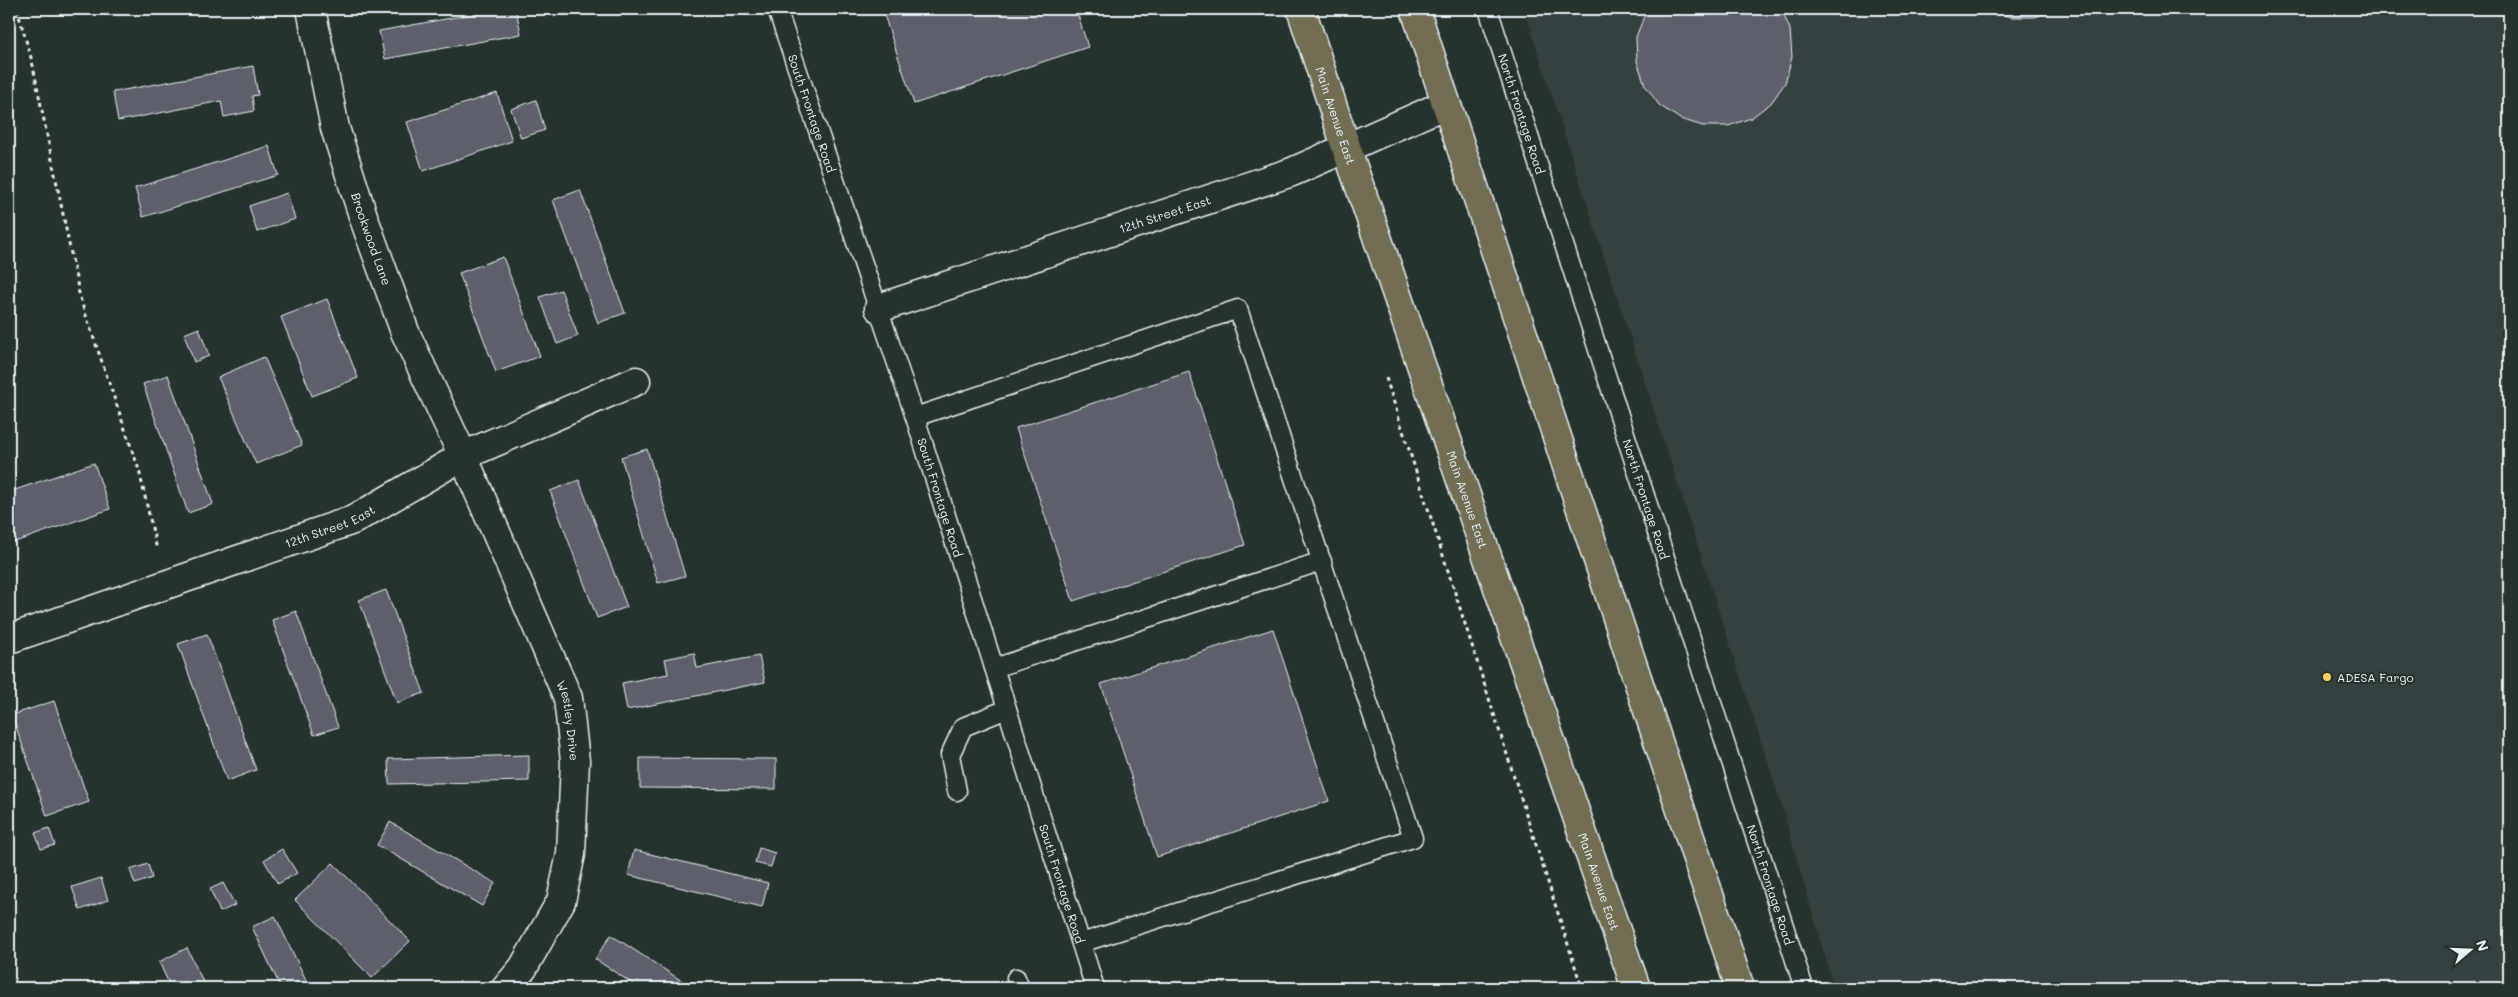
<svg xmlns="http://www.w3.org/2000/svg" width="2518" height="997" viewBox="0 0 2518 997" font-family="Mali,sans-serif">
  <rect width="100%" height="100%" fill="#26332d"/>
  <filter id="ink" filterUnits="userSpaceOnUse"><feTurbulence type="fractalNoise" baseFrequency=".02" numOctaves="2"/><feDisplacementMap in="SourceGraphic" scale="10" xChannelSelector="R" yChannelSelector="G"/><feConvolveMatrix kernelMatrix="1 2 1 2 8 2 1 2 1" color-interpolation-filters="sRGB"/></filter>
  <g filter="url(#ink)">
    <path fill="#36403f" d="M 1524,9 L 2509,9 L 2509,988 L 1834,988 L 1781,803 Z"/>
    <path fill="#5d5e6a" stroke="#e8f1f8" d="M 501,9 L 516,9 L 521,34 L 385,59 L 379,31 Z
      M 882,9 L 1076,9 L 1088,47 L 914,104 Z
      M 1647,9 L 1781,9 L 1790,29 L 1792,57 L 1785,83 L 1771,103 L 1751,118 L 1728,126 L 1703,126 L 1680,119 L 1659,105 L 1645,85 L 1637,61 L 1636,37 Z
      M 1985,9 L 2058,9 L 2035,17 L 2011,17 Z
      M 253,66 L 258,95 L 252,96 L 254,111 L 224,117 L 221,101 L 118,121 L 113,92 Z
      M 497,93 L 512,141 L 423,171 L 407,122 Z
      M 536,100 L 545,130 L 521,138 L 511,109 Z
      M 269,146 L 278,175 L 143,217 L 135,188 Z
      M 580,190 L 625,313 L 598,323 L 553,200 Z
      M 287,193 L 295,219 L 257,232 L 249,206 Z
      M 503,257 L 540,356 L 496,372 L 459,273 Z
      M 9,258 L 13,259 L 9,284 Z
      M 561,290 L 578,336 L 557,344 L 540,297 Z
      M 327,299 L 358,378 L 312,396 L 281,317 Z
      M 199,328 L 209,356 L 194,362 L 184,334 Z
      M 264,357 L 302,445 L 256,464 L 218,377 Z
      M 1189,372 L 1245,545 L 1073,601 L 1016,428 Z
      M 168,375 L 213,504 L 188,513 L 143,384 Z
      M 647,449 L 685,576 L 658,583 L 621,457 Z
      M 94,463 L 110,509 L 9,544 L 9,492 Z
      M 579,480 L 627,607 L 597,618 L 550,491 Z
      M 386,590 L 424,693 L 397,703 L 359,600 Z
      M 296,611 L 338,727 L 314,735 L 272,620 Z
      M 1273,629 L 1329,801 L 1157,857 L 1101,684 Z
      M 207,634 L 256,770 L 227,781 L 178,644 Z
      M 694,653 L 697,668 L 759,656 L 765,682 L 627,710 L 622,683 L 668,674 L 665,659 Z
      M 54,701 L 89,802 L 47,816 L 12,715 Z
      M 529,755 L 529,781 L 389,784 L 388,759 Z
      M 640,758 L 776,759 L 776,789 L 640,788 Z
      M 390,822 L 495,883 L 482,906 L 377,845 Z
      M 49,828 L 55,845 L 41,849 L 35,833 Z
      M 759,848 L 775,853 L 771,867 L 755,863 Z
      M 282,849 L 297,873 L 278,884 L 264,860 Z
      M 634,850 L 768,883 L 762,907 L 628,875 Z
      M 333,863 L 410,941 L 372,978 L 295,900 Z
      M 148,864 L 152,878 L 135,884 L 130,870 Z
      M 101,878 L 108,900 L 80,910 L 72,887 Z
      M 223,883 L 235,905 L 220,912 L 210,889 Z
      M 275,916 L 310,988 L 281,988 L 252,927 Z
      M 611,935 L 693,988 L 639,988 L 595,959 Z
      M 187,948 L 206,988 L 171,988 L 159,962 Z"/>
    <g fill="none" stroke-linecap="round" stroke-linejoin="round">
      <g stroke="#e8f1f8" stroke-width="21">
        <g id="lane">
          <path id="s1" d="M 777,9 L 915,417 L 1095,988"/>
          <path id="s2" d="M 1488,9 L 1804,988"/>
          <path d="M 915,417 L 1238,309 L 1413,838 L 1081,943"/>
          <path d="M 994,668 L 1322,561"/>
          <path d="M 957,791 L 950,755 L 963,727 L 1007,709"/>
          <path d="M 1016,978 L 1020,988"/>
        </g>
      </g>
      <g stroke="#e8f1f8" stroke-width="31">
        <g id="street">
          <path id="s3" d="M 311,9 L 335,128 L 364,219 L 405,332 L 463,456 L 568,698 L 575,761 L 571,854 L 561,901 L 523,968 L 506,988"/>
          <path id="s4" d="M 879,308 L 1292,172 L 1446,104"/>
          <path id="s5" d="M 9,639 L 353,520 L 463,456 L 636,381"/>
        </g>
      </g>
      <g stroke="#e8f1f8" stroke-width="31">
        <g id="primary">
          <path id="s6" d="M 1301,9 L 1346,147 L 1636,988"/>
          <path d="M 1415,9 L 1740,988"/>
        </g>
      </g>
      <path stroke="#e8f1f8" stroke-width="3" stroke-dasharray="4 4" stroke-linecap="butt" d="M 17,9 L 32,61 L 80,298 L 139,470 L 157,550
        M 1386,378 L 1582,988"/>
      <use href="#lane" stroke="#26332d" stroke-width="18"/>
      <use href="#street" stroke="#26332d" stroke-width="28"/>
      <use href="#primary" stroke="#726e52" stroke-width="28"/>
    </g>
  </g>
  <circle fill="#ffd166" stroke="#26332d" stroke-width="2" cx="2327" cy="677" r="5"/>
  <g text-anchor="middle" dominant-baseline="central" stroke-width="4" stroke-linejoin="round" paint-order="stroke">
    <g font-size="12" fill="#e8f1f8" stroke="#26332d">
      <text stroke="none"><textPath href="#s1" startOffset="110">South Frontage Road</textPath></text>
      <text stroke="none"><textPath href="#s2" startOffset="110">North Frontage Road</textPath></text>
      <text stroke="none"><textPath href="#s6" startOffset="112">Main Avenue East</textPath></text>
      <text stroke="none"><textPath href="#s4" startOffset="301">12th Street East</textPath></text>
      <text stroke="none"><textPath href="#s3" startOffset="238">Brookwood Lane</textPath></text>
      <text stroke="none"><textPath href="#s1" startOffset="515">South Frontage Road</textPath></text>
      <text stroke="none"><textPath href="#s2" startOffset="515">North Frontage Road</textPath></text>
      <text stroke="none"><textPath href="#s6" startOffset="518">Main Avenue East</textPath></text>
      <text stroke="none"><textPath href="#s5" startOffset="340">12th Street East</textPath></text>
      <text stroke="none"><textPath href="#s3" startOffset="760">Westley Drive</textPath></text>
      <text stroke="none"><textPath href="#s6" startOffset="922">Main Avenue East</textPath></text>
      <text stroke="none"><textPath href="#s1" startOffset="920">South Frontage Road</textPath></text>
      <text stroke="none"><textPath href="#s2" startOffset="920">North Frontage Road</textPath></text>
    </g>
    <g font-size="12" fill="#e8f1f8" stroke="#26332d" text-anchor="start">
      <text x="2337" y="677">ADESA Fargo</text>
    </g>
  </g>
  <rect width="2518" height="997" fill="none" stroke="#26332d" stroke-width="30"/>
  <rect x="15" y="15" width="2488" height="967" fill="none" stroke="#e8f1f8" stroke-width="2" filter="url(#ink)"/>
  <g transform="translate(2470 950) rotate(71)" stroke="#26332d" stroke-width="4" paint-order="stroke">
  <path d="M0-4L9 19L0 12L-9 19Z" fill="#e8f1f8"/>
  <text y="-8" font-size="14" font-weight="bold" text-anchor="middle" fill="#e8f1f8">N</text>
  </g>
</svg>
